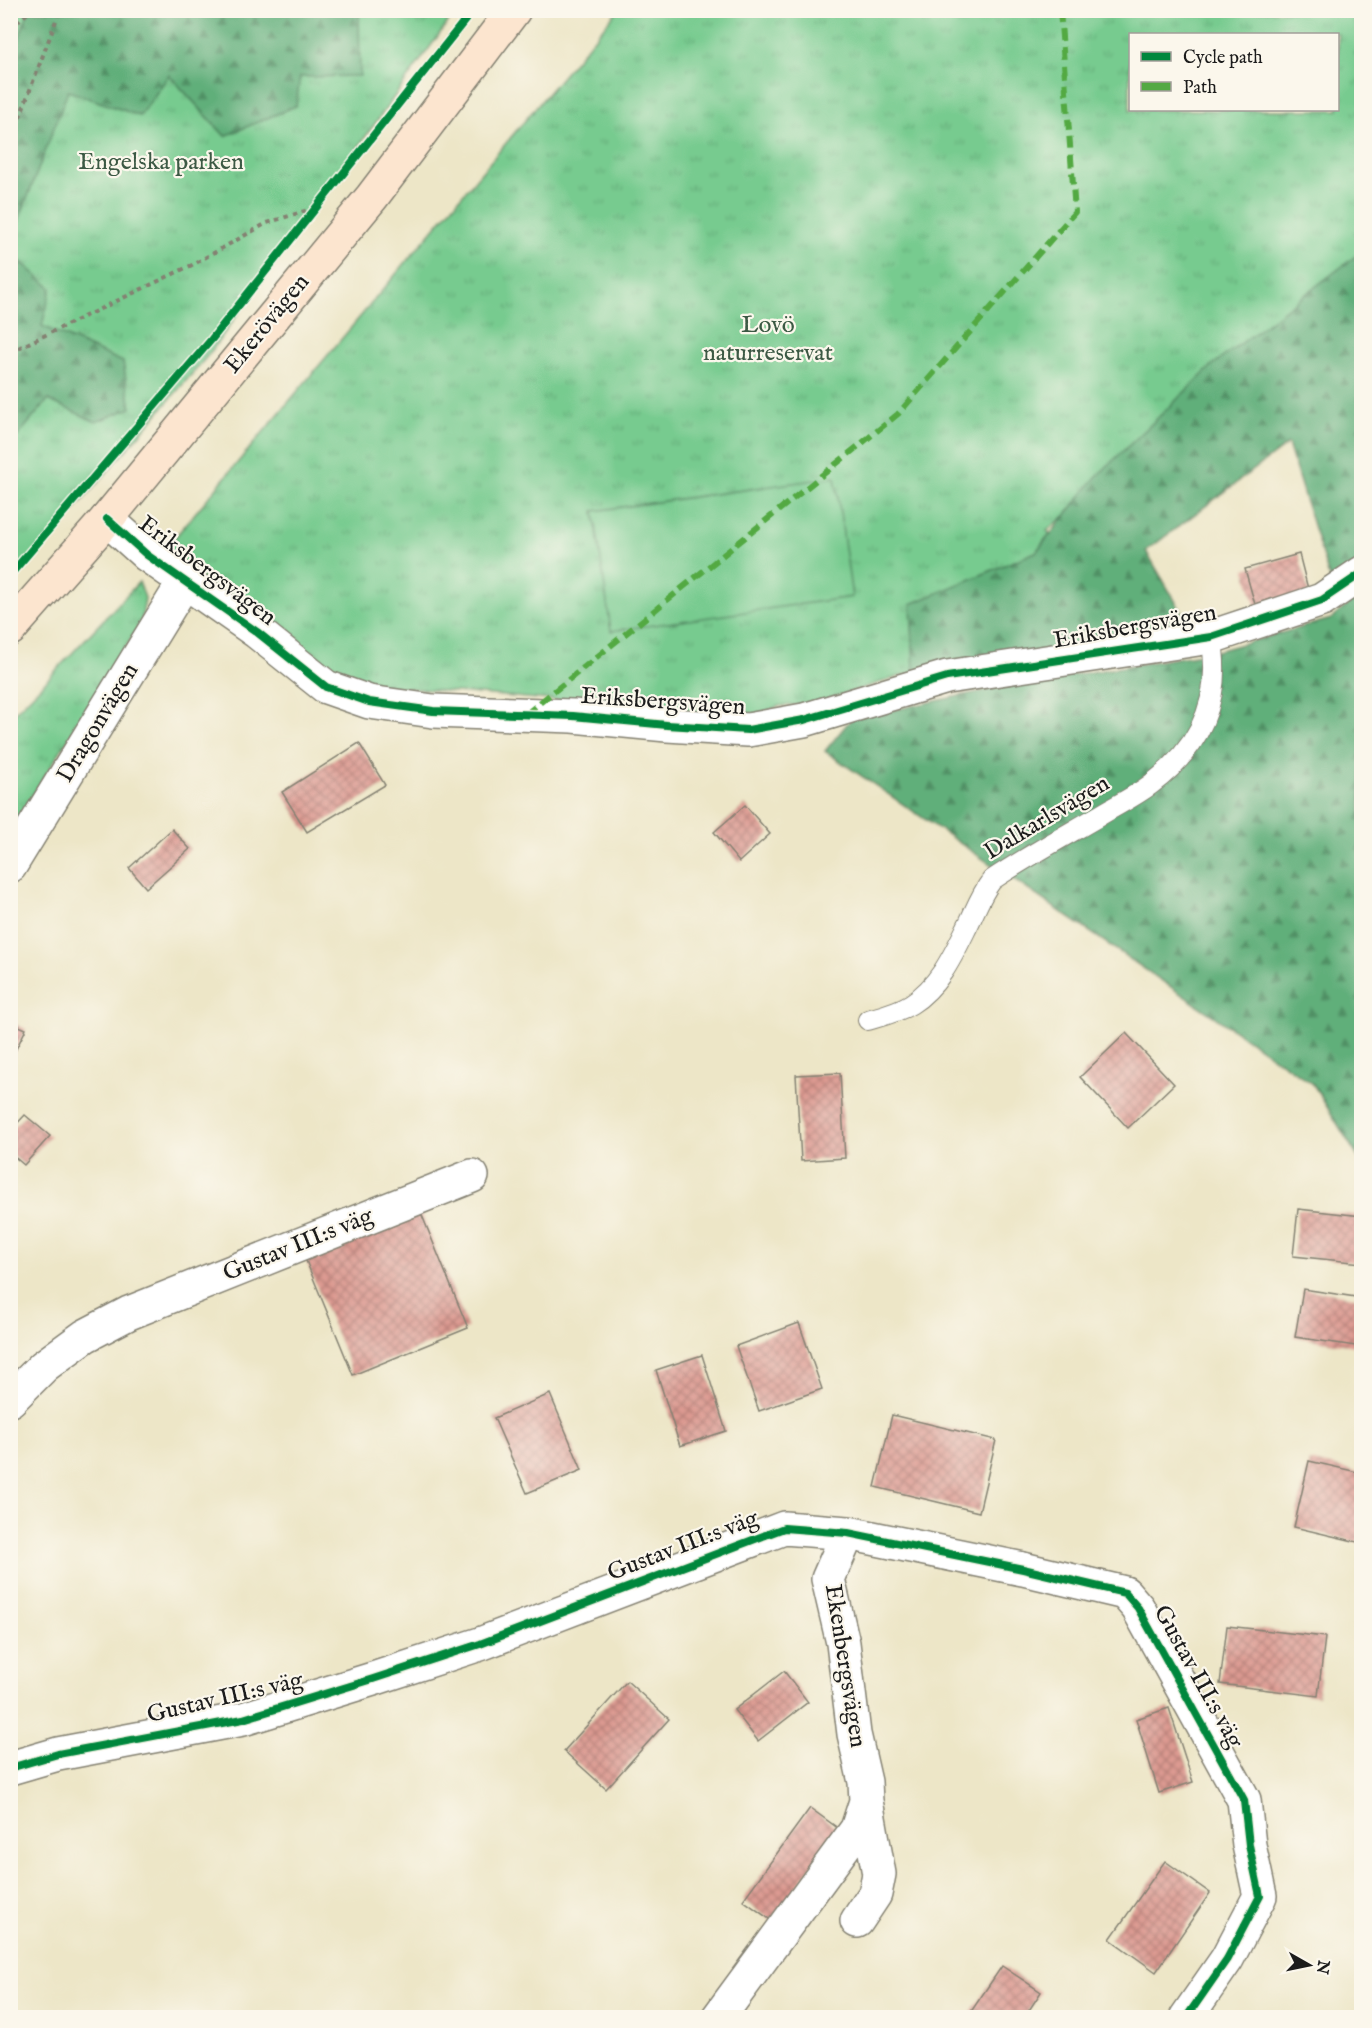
<svg xmlns="http://www.w3.org/2000/svg" width="1372" height="2028" viewBox="0 0 1372 2028" font-family="'IM FELL English',serif">
  <defs>
    <pattern id="grass-tufts" width="24" height="20" patternUnits="userSpaceOnUse" patternTransform="scale(1.5)"><rect width="24" height="20" fill="#77cb8f"/><path d="M3 7l-1-3M5 7V3M7 7l1-3M15 17l-1-3M17 17v-4M19 17l1-3" fill="none" stroke="#66ae7b"/></pattern>
    <pattern id="forest-firs" width="22" height="20" patternUnits="userSpaceOnUse" patternTransform="scale(1.5)"><rect width="22" height="20" fill="#61af7a"/><path d="M5 1l3.5 6h-7zM16 11l3.5 6h-7z" fill="#4f8e63"/></pattern>
    <pattern id="building-cross-hatch" width="8" height="8" patternUnits="userSpaceOnUse" patternTransform="scale(1.5)"><rect width="8" height="8" fill="#dc9a91"/><path d="M0 0l8 8M0 8l8-8" fill="none" stroke="#b27d76"/></pattern>
  </defs>
  <rect width="100%" height="100%" fill="#fbf7ec"/>
  <filter id="ink" filterUnits="userSpaceOnUse"><feTurbulence type="fractalNoise" baseFrequency=".0167" numOctaves="2"/><feDisplacementMap in="SourceGraphic" scale="12" xChannelSelector="R" yChannelSelector="G"/><feConvolveMatrix kernelMatrix="1 2 1 2 8 2 1 2 1" color-interpolation-filters="sRGB"/></filter>
  <filter id="wash" filterUnits="userSpaceOnUse"><feTurbulence type="fractalNoise" baseFrequency=".008" numOctaves="4" result="noise"/><feDisplacementMap in="SourceGraphic" scale="24" xChannelSelector="R" yChannelSelector="G"/><feGaussianBlur stdDeviation="1.35" result="paint"/><feColorMatrix in="noise" values="0 0 0 0 0 0 0 0 0 0 0 0 0 0 0 0 0 1.4 0 .05"/><feComposite in="paint" operator="in"/></filter>
  <g filter="url(#wash)">
    <rect width="100%" height="100%" fill="#ede6c7"/>
    <path fill="url(#grass-tufts)" stroke="#4a7456" stroke-width="1.5" fill-rule="evenodd" d="M 11,11 L 456,11 L 210,353 L 11,583 Z
      M 617,11 L 1361,11 L 1361,262 L 1047,531 L 1050,533 L 1036,552 L 1012,562 L 914,672 L 812,704 L 779,706 L 752,717 L 336,682 L 165,549 ZM 1130,34 L 1338,34 L 1338,110 L 1130,110 Z
      M 139,582 L 145,598 L 141,623 L 11,830 L 11,716 L 46,681 Z"/>
    <path fill="url(#forest-firs)" stroke="#3e664b" stroke-width="1.5" d="M 29,11 L 359,11 L 360,76 L 300,77 L 296,106 L 225,136 L 169,75 L 140,116 L 68,91 L 11,241 L 11,59 Z
      M 1361,252 L 1361,563 L 1332,587 L 1288,444 L 1146,551 L 1192,630 L 914,672 L 911,604 L 1036,552 L 1096,477 L 1214,364 Z
      M 11,253 L 51,288 L 42,326 L 123,362 L 131,408 L 96,422 L 48,400 L 11,444 Z
      M 1361,594 L 1361,1162 L 1313,1084 L 825,751 L 851,719 L 1006,686 L 1213,652 L 1331,619 Z"/>
    <path fill="#77cb8f" stroke="#4a7456" stroke-width="1.5" d="M 835,477 L 852,597 L 611,631 L 594,511 Z"/>
    <g id="blocks">
      <path fill="url(#building-cross-hatch)" d="M 1299,554 L 1309,593 L 1256,608 L 1245,569 Z
        M 359,743 L 385,785 L 307,832 L 282,792 Z
        M 745,805 L 770,834 L 739,862 L 714,832 Z
        M 172,829 L 190,849 L 146,888 L 129,868 Z
        M 10,1022 L 26,1029 L 10,1061 Z
        M 1126,1033 L 1174,1084 L 1128,1128 L 1080,1077 Z
        M 840,1073 L 845,1158 L 801,1161 L 796,1075 Z
        M 25,1115 L 50,1136 L 24,1165 L 10,1153 L 10,1131 Z
        M 417,1203 L 468,1328 L 353,1375 L 302,1251 Z
        M 1298,1209 L 1362,1216 L 1362,1263 L 1293,1256 Z
        M 1303,1289 L 1362,1298 L 1362,1347 L 1295,1337 Z
        M 799,1323 L 822,1389 L 759,1411 L 736,1346 Z
        M 702,1355 L 726,1431 L 680,1446 L 656,1370 Z
        M 550,1394 L 582,1470 L 527,1493 L 494,1418 Z
        M 892,1415 L 996,1440 L 979,1512 L 875,1487 Z
        M 1309,1461 L 1362,1473 L 1362,1543 L 1294,1527 Z
        M 1227,1626 L 1325,1637 L 1318,1696 L 1220,1684 Z
        M 784,1671 L 808,1702 L 758,1741 L 734,1710 Z
        M 627,1681 L 669,1719 L 606,1789 L 564,1751 Z
        M 1169,1708 L 1193,1782 L 1159,1793 L 1136,1719 Z
        M 810,1808 L 839,1829 L 772,1921 L 743,1900 Z
        M 1165,1861 L 1210,1893 L 1156,1972 L 1110,1939 Z
        M 1002,1966 L 1041,1992 L 1024,2018 L 971,2018 L 968,2016 Z"/>
    </g>
  </g>
  <g filter="url(#ink)">
    <use href="#blocks" fill-opacity="0" stroke="#848172" stroke-width="1.5"/>
    <g fill="none" stroke-linecap="round" stroke-linejoin="round">
      <g stroke="#848172" stroke-width="22">
        <path id="service" d="M 868,1020 C 882,1016 898,1012 911,1004 C 941,985 955,951 970,921 C 977,906 982,893 992,880 C 1026,857 1063,837 1099,816 C 1115,806 1134,797 1150,785 C 1200,748 1223,699 1211,637"/>
      </g>
      <g stroke="#848172" stroke-width="36">
        <path id="minor" d="M 107,519 L 147,555 L 257,632 L 326,687 L 369,702 L 433,711 L 573,716 L 667,725 L 748,730 L 804,720 L 947,677 L 1211,637 L 1322,600 L 1362,573
          M 10,866 L 185,581
          M 10,1400 L 44,1366 L 85,1336 L 129,1313 L 472,1176
          M 10,1768 L 58,1754 L 243,1719 L 373,1679 L 480,1644 L 784,1528 L 848,1533 L 1023,1569 L 1125,1593 L 1138,1608 L 1244,1800 L 1249,1845 L 1260,1896 L 1227,1959 L 1186,2018
          M 857,1921 L 875,1894 L 879,1874 L 866,1801
          M 718,2018 L 857,1829 L 866,1801 L 865,1782 L 854,1734 L 843,1643 L 828,1579 L 848,1533"/>
      </g>
      <g stroke="#848172" stroke-width="36">
        <path id="secondary" d="M 10,629 L 107,519 L 372,197 L 514,10"/>
      </g>
      <path stroke="#848172" stroke-width="4" stroke-dasharray="4.5 4.5" stroke-linecap="butt" d="M 10,28 L 31,10
        M 10,143 L 60,10
        M 10,352 L 192,265 L 267,223 L 317,207"/>
      <use href="#service" stroke="#fff" stroke-width="20"/>
      <use href="#minor" stroke="#fff" stroke-width="33"/>
      <use href="#secondary" stroke="#fce5cf" stroke-width="33"/>
      <path stroke="#52a943" stroke-width="6" stroke-dasharray="12 6" stroke-linecap="butt" d="M 526,714 L 898,414 L 1075,212 L 1060,10"/>
      <g stroke="#fbf7ec" stroke-width="11">
        <path id="cycleway" d="M 107,519 L 147,555 L 257,632 L 326,687 L 369,702 L 433,711 L 573,716 L 667,725 L 748,730 L 804,720 L 947,677 L 1211,637 L 1322,600 L 1362,573
          M 10,575 L 211,340 L 473,10
          M 10,1768 L 58,1754 L 243,1719 L 373,1679 L 480,1644 L 784,1528 L 848,1533 L 1023,1569 L 1125,1593 L 1138,1608 L 1244,1800 L 1249,1845 L 1260,1896 L 1227,1959 L 1186,2018"/>
      </g>
      <use href="#cycleway" stroke="#00873e" stroke-width="8"/>
    </g>
  </g>
  <g text-anchor="middle" dominant-baseline="central" stroke-width="4.5" stroke-linejoin="round" paint-order="stroke">
    <g font-size="24" fill="#3c5944" stroke="#fbf7ec">
      <text x="161" y="162">Engelska parken</text>
      <text x="768" y="325">Lovö<tspan x="768" dy="28">naturreservat</tspan></text>
    </g>
    <g font-size="24" fill="#1c1c1c" stroke="#fbf7ec">
      <text transform="translate(267 324) rotate(-51)">Ekerövägen</text>
      <text transform="translate(207 571) rotate(37)">Eriksbergsvägen</text>
      <text transform="translate(1135 627) rotate(-10)">Eriksbergsvägen</text>
      <text transform="translate(663 702) rotate(4)">Eriksbergsvägen</text>
      <text transform="translate(98 723) rotate(-59)">Dragonvägen</text>
      <text transform="translate(1047 818) rotate(-31)">Dalkarlsvägen</text>
      <text transform="translate(298 1245) rotate(-22)">Gustav III:s väg</text>
      <text transform="translate(683 1546) rotate(-21)">Gustav III:s väg</text>
      <text transform="translate(845 1666) rotate(81)">Ekenbergsvägen</text>
      <text transform="translate(1198 1677) rotate(61)">Gustav III:s väg</text>
      <text transform="translate(225 1698) rotate(-13)">Gustav III:s väg</text>
    </g>
  </g>
  <rect width="1372" height="2028" fill="none" stroke="#fbf7ec" stroke-width="36"/>
  <rect x="1129" y="33" width="210" height="78" fill="#fbf7ec" stroke="#a29f99" stroke-width="1.5"/>
  <rect x="1141" y="52" width="30" height="9" fill="#00873e" stroke="#a29f99" stroke-width="1.5"/>
  <text x="1183" y="63" font-size="18" fill="#1c1c1c">Cycle path</text>
  <rect x="1141" y="82" width="30" height="9" fill="#52a943" stroke="#a29f99" stroke-width="1.5"/>
  <text x="1183" y="93" font-size="18" fill="#1c1c1c">Path</text>
  <g transform="translate(1309 1965) rotate(99)" stroke="#fbf7ec" stroke-width="4.5" paint-order="stroke">
  <path d="M0-4.5L10 22L0 15L-10 22Z" fill="#1c1c1c"/>
  <text y="-9" font-size="16" font-weight="bold" text-anchor="middle" fill="#1c1c1c">N</text>
  </g>
</svg>
